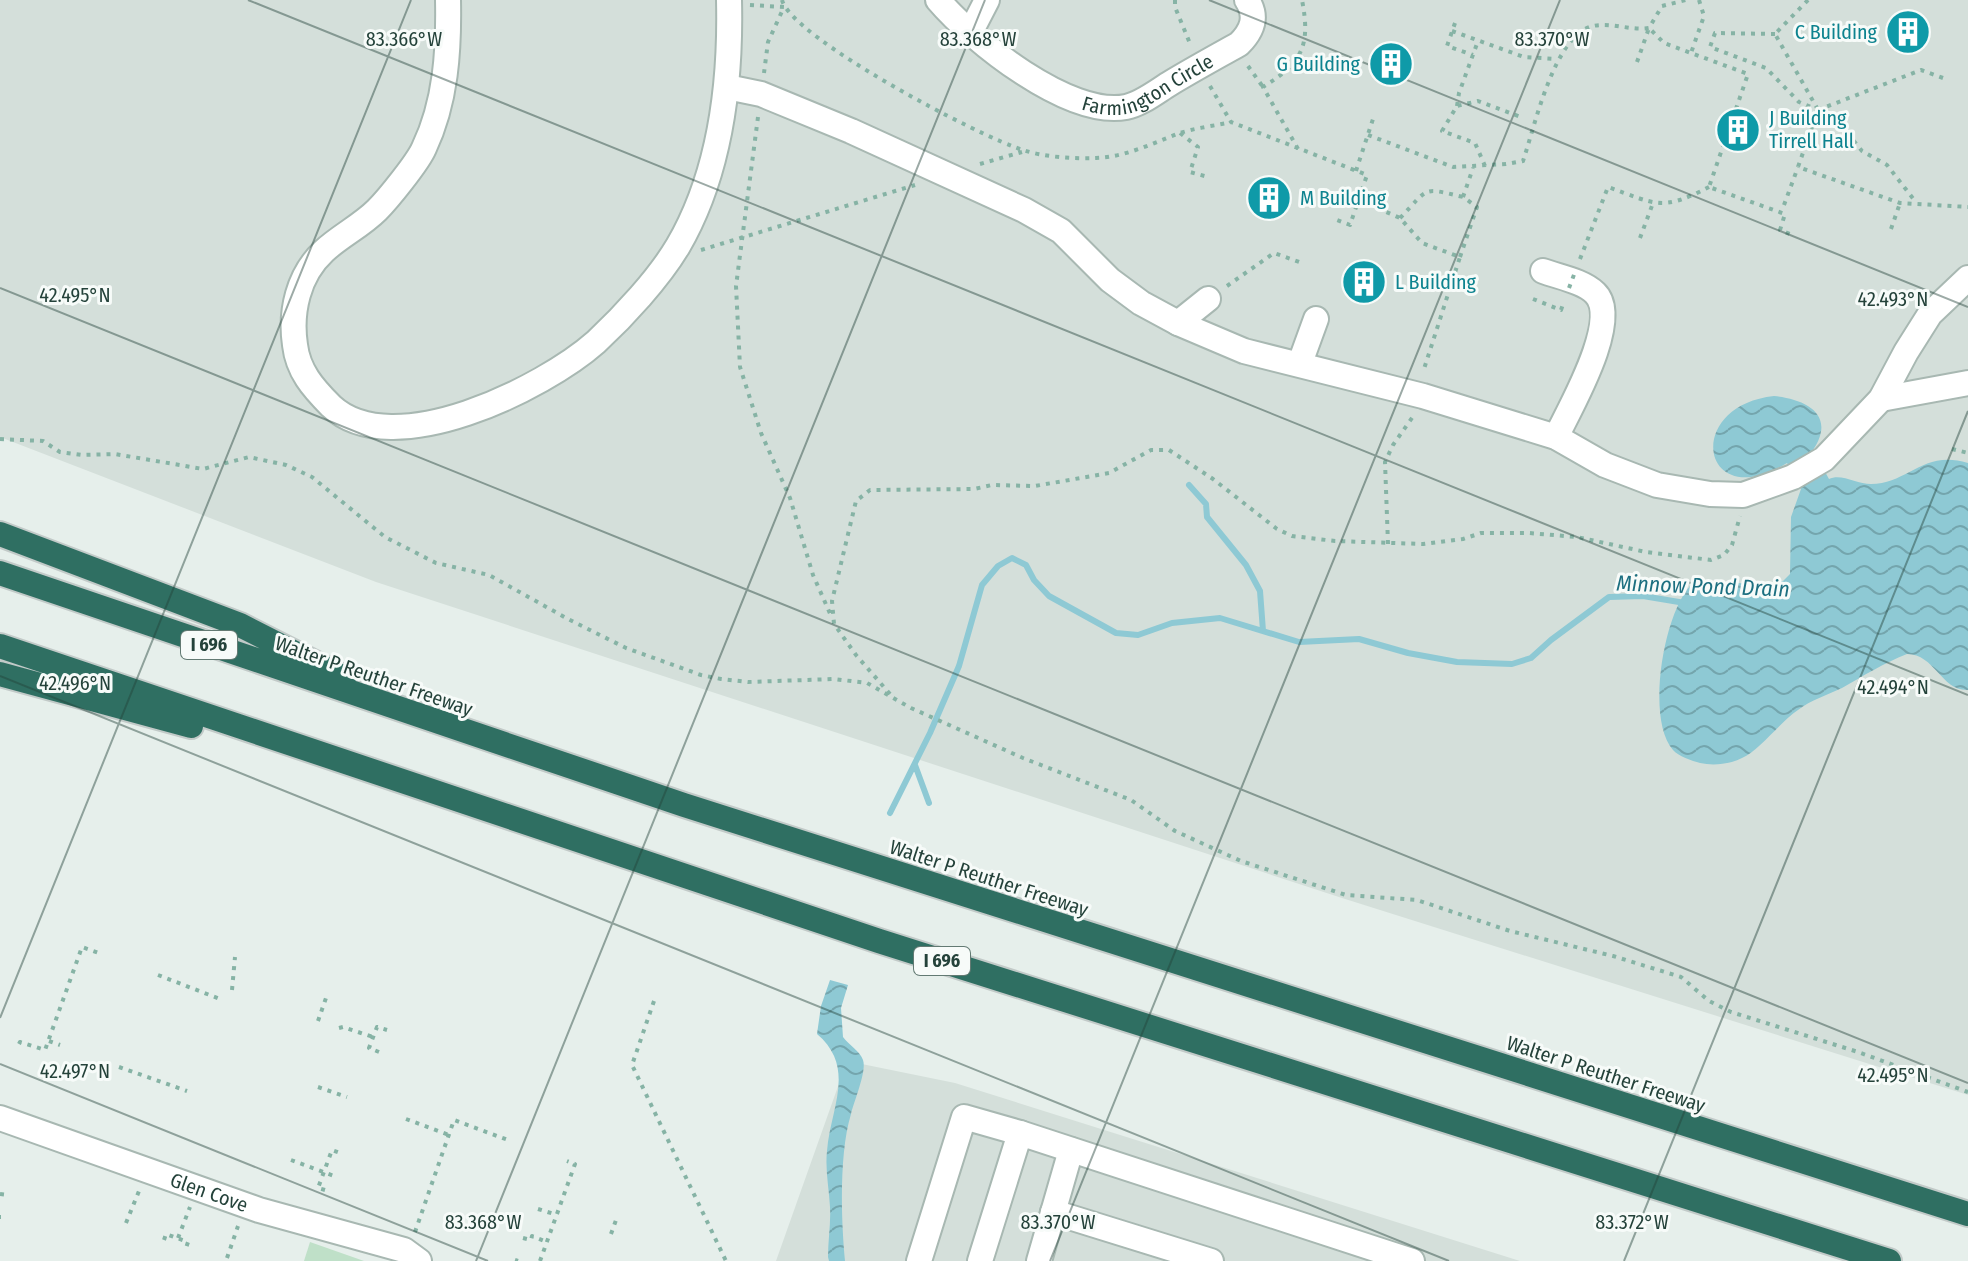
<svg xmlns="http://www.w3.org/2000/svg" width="1968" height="1261" viewBox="0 0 1968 1261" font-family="'Fira Sans Condensed',sans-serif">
  <defs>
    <pattern id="water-waves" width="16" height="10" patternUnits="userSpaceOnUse" patternTransform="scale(2)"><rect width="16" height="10" fill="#8ec9d4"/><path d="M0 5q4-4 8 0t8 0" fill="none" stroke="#74a5ad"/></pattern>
  </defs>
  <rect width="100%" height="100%" fill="#e6efeb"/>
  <path fill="#d4dfda" d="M 0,0 L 1968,0 L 1968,1095 L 1342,898 L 376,582 L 0,437 Z
    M 847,1061 L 955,1083 L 1520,1261 L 776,1261 Z"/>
  <path fill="#bfe0c8" d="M 310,1242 L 364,1261 L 304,1261 Z"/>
  <path fill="url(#water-waves)" d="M 1774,396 C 1805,399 1837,414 1813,450 L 1829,479 C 1841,473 1857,484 1871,484 C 1908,484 1923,449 1968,463 L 1968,690 C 1941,691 1935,654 1907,654 C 1884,663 1863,676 1842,688 C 1827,695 1811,700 1798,710 C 1780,722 1759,751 1742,758 C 1730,764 1714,766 1700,763 C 1692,761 1678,756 1673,750 C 1645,719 1664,607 1694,582 L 1774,584 L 1783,581 L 1790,574 L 1791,517 L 1801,489 L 1787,463 C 1701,516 1682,406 1774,396 Z
    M 830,980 L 848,985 L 841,1008 L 843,1037 C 849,1045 860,1051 863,1060 C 867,1071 854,1101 851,1114 C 839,1153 841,1220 845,1261 L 829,1261 L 828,1257 C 828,1240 831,1223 830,1207 C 829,1188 825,1170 827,1151 C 830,1109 857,1068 817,1034 L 821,1006 Z"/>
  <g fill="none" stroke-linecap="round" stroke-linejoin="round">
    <path stroke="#8ec9d4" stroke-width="6" d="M 1189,485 L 1206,504 L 1207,517 L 1246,565 L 1260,591 L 1263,631
      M 915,765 L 929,803
      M 890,813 L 930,733 L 959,666 L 982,585 L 998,566 L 1012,558 L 1026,565 L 1034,580 L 1049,596 L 1116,633 L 1138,635 L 1172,623 L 1220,618 L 1299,642 L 1359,639 L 1408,653 L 1457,662 L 1512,664 L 1531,658 L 1551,640 L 1609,597 L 1643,596 L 1685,603"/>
    <g stroke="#a8b8b2" stroke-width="28">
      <g id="minor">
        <path d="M 448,0 C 449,50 446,102 424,148 C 418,162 388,199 377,210 C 361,226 340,236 324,251 C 298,275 290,312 295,345 C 298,371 313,388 331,406 C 393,464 544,388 596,342 C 624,316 659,278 678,246 C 721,172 731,84 729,0"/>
        <path id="s1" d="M 938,0 C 973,41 1069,118 1126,107 C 1141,104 1156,92 1169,84 C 1192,70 1216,57 1239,44 C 1252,31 1258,17 1247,0"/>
        <path d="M 970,33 L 987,0"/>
        <path d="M 727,87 L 761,94 L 851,131 L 1024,210 L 1061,231 L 1110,280 L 1141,303 L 1178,323 L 1244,351 L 1423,396 L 1556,437 L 1605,465 L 1657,485 L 1710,494 L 1743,495 L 1793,477 L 1824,459 L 1881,399 L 1906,352 L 1930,314 L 1968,278"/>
        <path d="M 1543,271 C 1559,277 1583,281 1595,293 C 1622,319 1570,408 1556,437"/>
        <path d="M 1178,323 L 1208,299"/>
        <path d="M 1300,363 L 1316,319"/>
        <path d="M 1881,399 L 1968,383"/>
        <path id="s2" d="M 0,1118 L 259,1210 L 404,1250 L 419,1261"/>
        <path d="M 1053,1212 L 1211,1261"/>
        <path d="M 919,1261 L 964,1117 L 1020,1133"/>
        <path d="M 980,1261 L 1020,1133 L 1412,1261"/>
        <path d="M 1039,1261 L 1071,1150"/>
      </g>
    </g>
    <g stroke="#c2cac8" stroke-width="28">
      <path id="highway" d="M 0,534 L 240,625 L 344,678
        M 0,573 L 684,805 L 1968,1214
        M 0,646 L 879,941 L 1889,1261
        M 0,674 L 191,726"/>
    </g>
    <path stroke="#86b3a5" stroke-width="4" stroke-dasharray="4 6" stroke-linecap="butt" d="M 782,0 C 792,38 980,137 1023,150 C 1044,157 1073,159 1096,158 C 1125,157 1151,144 1177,134 C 1194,128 1214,126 1231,122
      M 1175,0 L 1175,7 L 1191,46
      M 1699,0 L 1704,16 L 1691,53 L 1748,74 L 1709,187 L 1785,214 L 1780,230 L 1790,234
      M 1808,0 L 1775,34 L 1817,108
      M 750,5 L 784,7 L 768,42 L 764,73
      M 1455,23 L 1447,46 L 1473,55
      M 1452,31 L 1524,57 L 1557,59
      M 1775,34 L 1715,33 L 1710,47 L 1766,68 L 1799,102 L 1818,110 L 1845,130 L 1862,151 L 1887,165 L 1915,201
      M 1637,62 L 1649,28 L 1664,43 L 1691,53
      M 1248,66 L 1263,87
      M 1943,78 L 1921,70 L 1818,110 L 1798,167 L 1900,203 L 1968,207
      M 1210,86 L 1231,122 L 1367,175 L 1350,225 L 1337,220
      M 1457,106 L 1459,93 L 1478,41
      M 758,117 L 736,286 L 740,367 L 761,433 L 790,498 L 813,575 L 832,618
      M 1180,133 L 1198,147 L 1190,172 L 1208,177
      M 1368,135 L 1453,167 L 1506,164 L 1523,161 C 1535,126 1554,35 1593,26 C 1612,22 1631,31 1649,28 L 1662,6 L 1686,0
      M 1298,149 L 1263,87 C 1302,63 1311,46 1302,0
      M 980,164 L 1022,152
      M 1485,166 L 1475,143 L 1442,131 L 1457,106 L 1478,101 L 1521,117
      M 1356,171 L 1374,116
      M 1359,200 L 1400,218 L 1422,243 L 1460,257 L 1423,372
      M 1784,205 L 1798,167
      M 1400,218 C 1430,187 1421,187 1463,197
      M 1891,229 L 1900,203
      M 1640,238 L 1653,203
      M 701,250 L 915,185
      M 1460,257 L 1477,207 L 1463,197 L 1473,168
      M 1580,259 L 1608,187 C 1656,204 1661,212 1709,187
      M 1227,286 L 1274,253 L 1302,263
      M 1533,299 L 1561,310 L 1564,301
      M 0,439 L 43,441 L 60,452 L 82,455 L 115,454 L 203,469 L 249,457 L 286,465 L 312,477 L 385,537 L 436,563 L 489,575 L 568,619 L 626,648 L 701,675 L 721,679 L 748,682 L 834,679 L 867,683 L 911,708 L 1023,758 L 1131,800 L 1175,831 L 1241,861 L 1346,895 L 1417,900 L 1510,931 L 1613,956 L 1681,977 L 1709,1001 L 1731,1012 L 1858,1052 L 1968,1092
      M 1952,449 L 1968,453
      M 1388,544 L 1385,462 L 1393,445 L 1414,415
      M 890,694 L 856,655 L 834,624 L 832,601 L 856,501 L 870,490 L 974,489 L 992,485 L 1035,486 L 1109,473 L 1151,450 L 1169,450 L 1213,479 L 1277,529 L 1292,536 L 1335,541 L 1423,544 L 1463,539 L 1481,533 L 1529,533 L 1577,537 L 1646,552 L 1711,560 L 1724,555 L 1732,545 L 1740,516
      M 158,975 L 220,999
      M 232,990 L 235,957
      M 654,1001 L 632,1065 L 726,1261
      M 318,1021 L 327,995
      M 339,1028 L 343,1027 L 373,1037
      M 49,1041 L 60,1045
      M 19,1044 L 20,1042 L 45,1050 L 82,947 L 99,953
      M 379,1052 L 369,1048 L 377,1027 L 387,1030
      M 119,1067 L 187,1091
      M 318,1087 L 347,1097
      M 406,1119 L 449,1135
      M 291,1160 L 334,1176
      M 325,1190 L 318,1188 L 332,1150 L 343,1154
      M 0,1194 L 9,1195
      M 538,1209 L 557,1215
      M 0,1217 L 1,1217
      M 126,1223 L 139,1191
      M 415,1232 L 454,1120 L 508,1140
      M 611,1234 L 616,1220
      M 178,1238 L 190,1207
      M 523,1238 L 531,1240 L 532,1236 L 547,1242
      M 164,1240 L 166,1234 L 188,1242 L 186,1248
      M 227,1258 L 238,1226
      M 515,1260 L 518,1261
      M 540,1261 L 575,1164 L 567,1161"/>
    <use href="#minor" stroke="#fff" stroke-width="24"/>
    <use href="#highway" stroke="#2f6f62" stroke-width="24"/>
    <path stroke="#86b3a5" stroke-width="4" stroke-dasharray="4 6" stroke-linecap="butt" d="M 1569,288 L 1575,272"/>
  </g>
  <path fill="none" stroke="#24423a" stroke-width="2" stroke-opacity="0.45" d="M 248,0 L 1968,695M 1209,0 L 1968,307M 0,288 L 1968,1083M 0,676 L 1449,1261M 0,1018 L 411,0M 0,1064 L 488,1261M 476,1261 L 985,0M 1050,1261 L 1560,0M 1624,1261 L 1968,411"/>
  <defs>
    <g id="building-disc" transform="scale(2.3)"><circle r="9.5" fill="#0f9aa8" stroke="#f7fbf9"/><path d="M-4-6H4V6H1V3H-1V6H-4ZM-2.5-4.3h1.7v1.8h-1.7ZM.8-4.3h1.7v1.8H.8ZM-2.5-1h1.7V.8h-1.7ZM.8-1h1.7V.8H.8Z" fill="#fff"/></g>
  </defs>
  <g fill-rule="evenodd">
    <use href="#building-disc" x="1908" y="32"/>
    <use href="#building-disc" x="1391" y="64"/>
    <use href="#building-disc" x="1738" y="130"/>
    <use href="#building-disc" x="1269" y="198"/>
    <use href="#building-disc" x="1364" y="282"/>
  </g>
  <g text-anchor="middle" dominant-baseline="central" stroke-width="6" stroke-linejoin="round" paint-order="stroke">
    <g fill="#f7fbf9" stroke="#637a73" stroke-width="2">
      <rect x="181" y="631" width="56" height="28" rx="6"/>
      <rect x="914" y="947" width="56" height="28" rx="6"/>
    </g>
    <g font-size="18" font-weight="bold" fill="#24423a">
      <text x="209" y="645">I 696</text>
      <text x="942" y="961">I 696</text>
    </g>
    <g font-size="20" fill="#0d838f" stroke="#f7fbf9" text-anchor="start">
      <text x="1877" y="32" text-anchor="end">C Building</text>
      <text x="1360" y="64" text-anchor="end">G Building</text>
      <text x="1769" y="118">J Building<tspan x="1769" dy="23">Tirrell Hall</tspan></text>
      <text x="1300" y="198">M Building</text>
      <text x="1395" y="282">L Building</text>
    </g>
    <g font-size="20" fill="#24423a" stroke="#f7fbf9">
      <text stroke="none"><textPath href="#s1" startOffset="250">Farmington Circle</textPath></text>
      <text transform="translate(374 676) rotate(19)">Walter P Reuther Freeway</text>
      <text transform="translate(989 878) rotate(18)">Walter P Reuther Freeway</text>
      <text transform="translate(1606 1074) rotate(18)">Walter P Reuther Freeway</text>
      <text stroke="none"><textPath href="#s2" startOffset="222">Glen Cove</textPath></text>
    </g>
    <g font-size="22" font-style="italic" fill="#1c6f80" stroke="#f7fbf9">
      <text transform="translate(1703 586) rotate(2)">Minnow Pond Drain</text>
    </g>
  </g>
  <g font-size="20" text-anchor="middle" fill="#24423a" stroke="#f7fbf9" stroke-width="6" stroke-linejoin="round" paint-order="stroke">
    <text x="404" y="46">83.366°W</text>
    <text x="978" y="46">83.368°W</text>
    <text x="1552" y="46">83.370°W</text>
    <text x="75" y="302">42.495°N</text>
    <text x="1893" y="306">42.493°N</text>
    <text x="75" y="690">42.496°N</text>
    <text x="1893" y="694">42.494°N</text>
    <text x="75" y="1078">42.497°N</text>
    <text x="1893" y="1082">42.495°N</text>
    <text x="483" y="1229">83.368°W</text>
    <text x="1058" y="1229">83.370°W</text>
    <text x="1632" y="1229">83.372°W</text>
  </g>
</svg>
